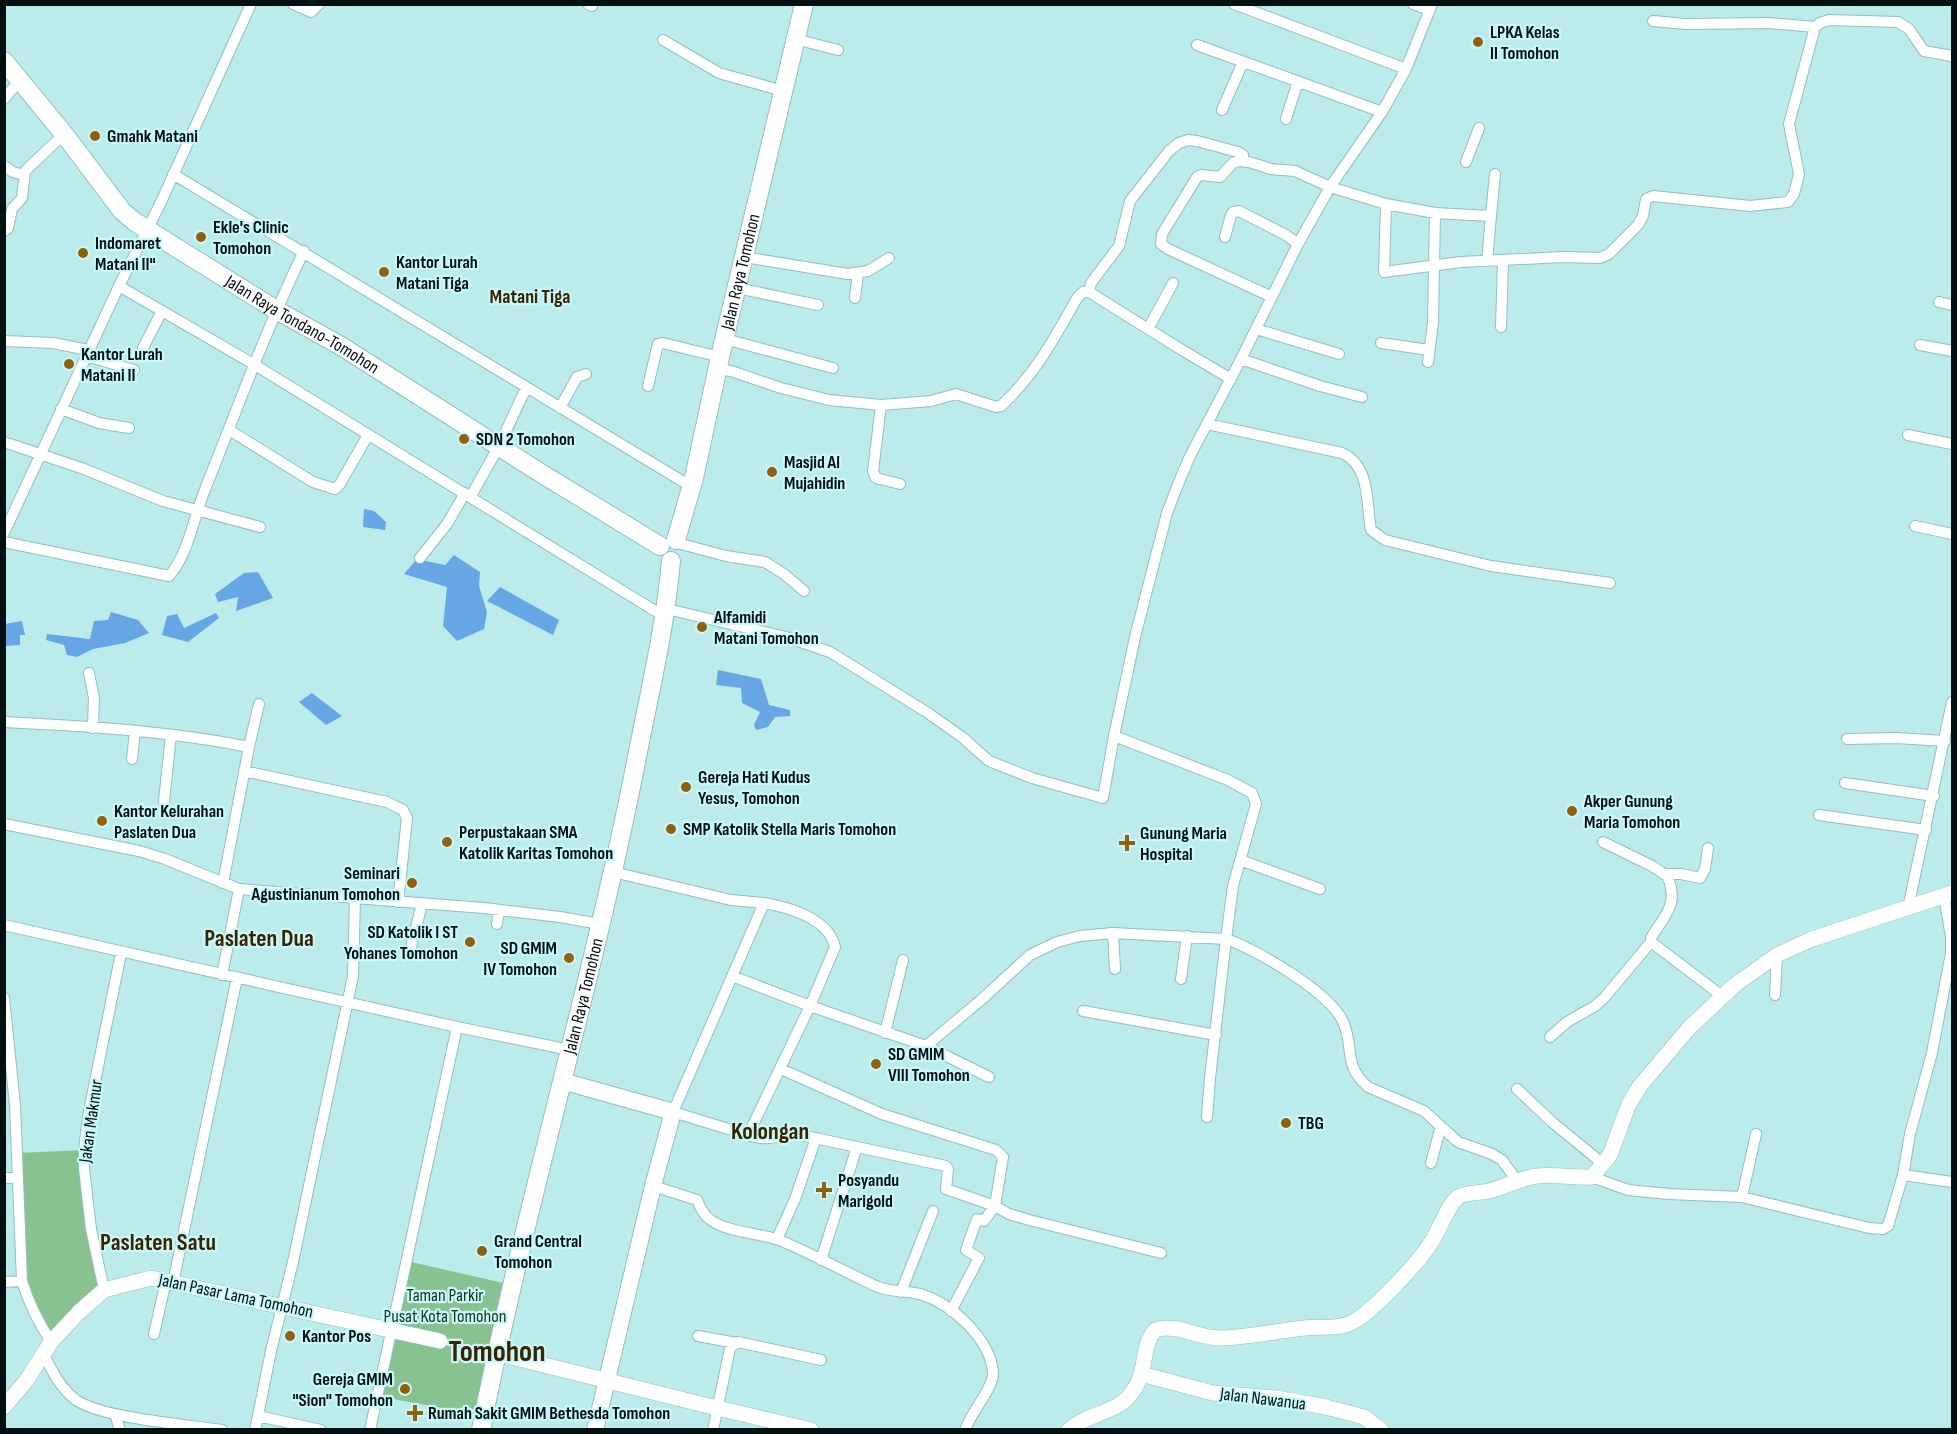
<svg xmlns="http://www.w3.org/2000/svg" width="1957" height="1434" viewBox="0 0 1957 1434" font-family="'Sofia Sans Condensed',sans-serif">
  <rect width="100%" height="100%" fill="#bcebec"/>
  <path fill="#89c291" d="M 84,1150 L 104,1290 L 51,1342 L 27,1300 L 17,1153 Z
    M 407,1261 L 512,1285 L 484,1416 L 377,1396 Z"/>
  <path fill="#67a6e5" d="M 364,509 L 374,511 L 386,522 L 385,530 L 363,527 Z
    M 454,555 L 480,572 L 479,586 L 487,612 L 484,629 L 457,641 L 443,626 L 447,587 L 404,574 L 417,559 L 445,565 Z
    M 258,572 L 273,598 L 236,611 L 238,597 L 218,602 L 215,594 L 244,573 Z
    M 500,587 L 559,620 L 553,635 L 487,601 Z
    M 111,612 L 138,620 L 149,633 L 125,643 L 93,649 L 77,657 L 67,655 L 64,645 L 46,640 L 47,634 L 90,639 L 94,621 L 108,620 Z
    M 216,613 L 219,618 L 188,642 L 162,635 L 167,616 L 177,614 L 184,628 Z
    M 22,621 L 25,635 L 20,635 L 20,645 L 5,646 L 5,624 Z
    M 718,670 L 761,679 L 769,705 L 790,710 L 790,716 L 775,717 L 768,727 L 756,730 L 754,725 L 760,712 L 742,703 L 741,688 L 716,685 Z
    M 312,693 L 342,716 L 326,725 L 299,702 Z"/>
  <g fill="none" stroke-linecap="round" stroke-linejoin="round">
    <g stroke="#93c0c2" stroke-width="12">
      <path id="street" d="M 293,4 L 311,12 L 319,4
        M 588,4 L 592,6
        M 1234,4 L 1406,69
        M 1413,4 L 1430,10
        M 1815,27 L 1820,23 L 1829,20 L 1898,22 L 1909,29 L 1924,51 L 1952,56
        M 795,39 L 838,50
        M 663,40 L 719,73 L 783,91
        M 1197,45 L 1382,112
        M 4,99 L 20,80
        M 1222,110 L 1243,62
        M 1286,119 L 1298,81
        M 1466,162 L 1479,128
        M 4,166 L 13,172 L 23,175
        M 173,174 L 692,487
        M 1386,204 L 1384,272 L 1461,262 L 1563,257 L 1600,258 L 1609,254 L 1638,225 L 1643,216 L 1646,199 L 1653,196 L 1750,206 L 1788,202 L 1794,194 L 1799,174 L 1789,124 L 1815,27 L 1769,23 L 1686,24 L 1653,21
        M 4,231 L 8,228 L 12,209 L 22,198 L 25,171 L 64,134
        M 1225,237 L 1231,215 L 1233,212 L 1239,211 L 1286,235 L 1298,244
        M 744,257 L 848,274 L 868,271 L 889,258
        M 1487,261 L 1491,216
        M 119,286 L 255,365 L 665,617
        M 737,288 L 818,305
        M 1089,292 L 1091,283 L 1119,246 L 1130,201 L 1169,151 L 1179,143 L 1188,140 L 1197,141 L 1238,152 L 1243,155 L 1243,161
        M 1272,297 L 1168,249 L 1161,244 L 1162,234 L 1197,177 L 1201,175 L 1220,177 L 1233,163 L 1238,161 L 1249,162 L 1271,169 L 1295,171 L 1330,187 L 1386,204 L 1435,213 L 1491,216 L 1495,174
        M 855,298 L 858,273
        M 1939,302 L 1952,305
        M 1501,327 L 1503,261
        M 1148,329 L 1173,283
        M 1256,329 L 1339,354
        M 725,339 L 833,368
        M 4,341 L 53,343 L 88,350
        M 1381,343 L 1429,350
        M 1920,345 L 1952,351
        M 143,348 L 162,311
        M 86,356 L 134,370
        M 1241,359 L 1320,386 L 1362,397
        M 1428,362 L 1433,323 L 1435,213
        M 717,369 L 731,371 L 781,388 L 829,400 L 881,405 L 931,401 L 956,394 L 996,407 L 1001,406 C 1036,373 1054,339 1077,298 L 1083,292 L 1089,292 L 1177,347 L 1231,379
        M 648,386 L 658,344 L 663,343 L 720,357
        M 881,405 L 873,471 L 876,478 L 900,484
        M 560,408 L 577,377 L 586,374
        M 61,409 L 99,423 L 129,428
        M 1207,424 L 1342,453 C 1371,466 1366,504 1371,530 L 1385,540 L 1491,566 L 1610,583
        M 229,430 L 313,482 L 335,489 L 340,484 L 368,435
        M 1908,435 L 1952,444
        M 4,442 L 84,469 L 163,501 L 260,527
        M 471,496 L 499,446 L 526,388
        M 1915,526 L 1952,534
        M 4,533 L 119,286 L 161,202 L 251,4
        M 4,542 L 169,576 C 187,557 194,518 204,492 C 236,412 266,329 304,251
        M 681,544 L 726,556 L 765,562 L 784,574 L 804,591
        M 420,558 L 447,524 L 465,493
        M 667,609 L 786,637 L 830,652 L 928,713 L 962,737 L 989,761 L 1032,778 L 1103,798 L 1114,736 L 1135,637 L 1167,513 L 1177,487 L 1189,458 L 1241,359 L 1298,244 L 1330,187 L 1382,112 L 1406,69 L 1432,4
        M 89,673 L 94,698 L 93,728
        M 4,722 C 86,726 169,731 249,747 L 223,883
        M 1847,739 L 1896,738 L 1945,741
        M 249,747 L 259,704
        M 132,759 L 135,731
        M 244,771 L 387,802 L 403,810 L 407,818 L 398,902
        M 1845,783 L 1934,796
        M 164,801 L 171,735
        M 1819,815 L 1926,830
        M 4,824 L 139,851 L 165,859 L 239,889 L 484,908 L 560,917 L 600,924
        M 1603,842 L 1652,866 L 1667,876 C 1680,904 1664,916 1651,938 L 1651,942 L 1722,996
        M 1240,860 L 1320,889
        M 613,872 L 731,900 L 764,903 L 673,1112 L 748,1135 L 810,1006 L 835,947 C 829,919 789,907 764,903
        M 1665,874 L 1681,874 L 1700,878 L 1705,869 L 1708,848
        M 1908,908 L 1952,702
        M 497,924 L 499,910
        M 4,925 L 457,1027 L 570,1050
        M 1113,933 L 1115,969
        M 411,947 L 422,904
        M 222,975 L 239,889
        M 732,976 L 810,1006 L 926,1046 L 981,1000 L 1030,955 L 1057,942 L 1080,936 L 1113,933 L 1226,939 L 1233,886 L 1256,804 L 1252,793 L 1228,780 L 1114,736
        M 1181,979 L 1187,936
        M 1775,995 L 1777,955
        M 4,998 L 15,1105 L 22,1281 C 29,1304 38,1322 51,1342
        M 1083,1011 L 1216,1035
        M 885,1033 L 903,960
        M 1550,1037 L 1567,1022 L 1595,1006 L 1604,998 L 1651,942
        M 926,1046 L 989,1077
        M 781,1069 L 882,1114 L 996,1150 L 1003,1157 L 995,1206 L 1009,1214 L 1029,1220 L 1161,1253
        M 1517,1089 L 1552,1122 L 1602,1163
        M 1207,1117 L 1210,1078 L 1226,939 C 1256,949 1333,994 1344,1024 C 1354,1049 1343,1065 1368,1087 L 1424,1111 L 1458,1142 L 1492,1154 L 1502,1160 L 1517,1181
        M 748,1135 C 773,1143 773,1134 796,1134 L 946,1166 L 948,1169 L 946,1189 L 995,1206 L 984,1221 L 977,1219 L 966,1250 L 979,1258 L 951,1311
        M 1431,1163 L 1441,1126
        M 1903,1175 L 1910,1134 L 1932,1053 L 1951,953 L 1951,937 L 1944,896
        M 1592,1177 L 1628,1190 L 1669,1194 L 1742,1197 L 1869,1228 L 1883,1229 L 1888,1226 L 1903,1175 L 1952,1182
        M 4,1178 L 18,1178
        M 653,1186 L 697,1200 C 699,1205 702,1211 706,1216 C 723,1233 757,1232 779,1240 C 813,1254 845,1272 878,1287 C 893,1293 908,1290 923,1295 C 953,1305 991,1340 993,1373 C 993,1389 971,1412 965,1430
        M 1742,1197 L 1756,1134
        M 777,1239 L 795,1199 L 816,1138
        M 821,1260 L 857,1147
        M 4,1282 L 22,1281
        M 173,1283 L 237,978
        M 104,1290 L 91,1229 L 84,1168 L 84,1150 L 88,1116 L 121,953
        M 901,1292 L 933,1211
        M 154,1334 L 166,1281
        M 698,1336 L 736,1343
        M 44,1355 C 52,1371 61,1389 76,1400 C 102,1418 188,1425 222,1430
        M 115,1414 L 120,1430
        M 258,1416 L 271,1351 L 293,1262 L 353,976 L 355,898
        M 255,1430 L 258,1416 L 321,1430
        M 370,1430 L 457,1027
        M 713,1430 L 730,1348 L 738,1342 L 821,1360"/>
    </g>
    <g stroke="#93c0c2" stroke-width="16">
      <path id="secondary" d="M 496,1353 L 717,1408 L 811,1430
        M 1141,1374 L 1213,1393 L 1276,1398 L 1326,1407 L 1364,1417 L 1381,1430
        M 4,1407 L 26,1381 L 51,1342 L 79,1312 L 104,1290 L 151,1278 L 440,1341
        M 1069,1430 C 1086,1414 1118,1412 1130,1395 C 1135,1389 1139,1381 1141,1374 C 1146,1358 1144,1343 1155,1330 C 1176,1323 1196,1337 1218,1338 C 1246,1338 1275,1331 1304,1328 C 1320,1326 1338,1330 1353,1322 C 1372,1312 1419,1262 1430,1244 C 1439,1232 1447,1206 1458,1197 C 1466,1192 1480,1193 1489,1191 C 1506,1187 1520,1178 1537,1176 C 1555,1174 1573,1178 1592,1177 L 1610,1155 L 1629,1104 L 1640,1086 L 1689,1028 L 1736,984 L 1777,955 L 1812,939 L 1952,893"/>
    </g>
    <g stroke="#93c0c2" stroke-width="18">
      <path id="primary" d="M 562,1081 L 673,1112 L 653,1186 L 595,1430"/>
    </g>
    <g stroke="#93c0c2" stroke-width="20">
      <g id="highway">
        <path id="s1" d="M 4,61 L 64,134 L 122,211 L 135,222 L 278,311 L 341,346 L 539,472 L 660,546"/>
        <path id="s2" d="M 676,540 L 694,478 L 720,357 L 804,4"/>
        <path id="s3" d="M 481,1430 C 525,1205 592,986 636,762 C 649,695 665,629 671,561"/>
      </g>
    </g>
    <use href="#street" stroke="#fff" stroke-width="10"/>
    <use href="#secondary" stroke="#fff" stroke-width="15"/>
    <use href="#primary" stroke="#fff" stroke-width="16"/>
    <use href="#highway" stroke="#fff" stroke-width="18"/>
  </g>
  <g fill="#91600e" stroke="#c9f8fa" stroke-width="2">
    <circle cx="1478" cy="42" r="6"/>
    <circle cx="95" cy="136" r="6"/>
    <circle cx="201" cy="237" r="6"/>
    <circle cx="83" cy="253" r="6"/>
    <circle cx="384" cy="272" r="6"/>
    <circle cx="69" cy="364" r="6"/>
    <circle cx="464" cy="439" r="6"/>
    <circle cx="772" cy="472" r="6"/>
    <circle cx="702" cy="627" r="6"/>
    <circle cx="686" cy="787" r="6"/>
    <circle cx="1572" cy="811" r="6"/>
    <circle cx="102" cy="821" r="6"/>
    <circle cx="671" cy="829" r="6"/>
    <circle cx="447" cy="842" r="6"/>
    <path d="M1124 834h6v6h6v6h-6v6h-6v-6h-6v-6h6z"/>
    <circle cx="412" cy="883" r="6"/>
    <circle cx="470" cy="942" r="6"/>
    <circle cx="569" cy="958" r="6"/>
    <circle cx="876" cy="1064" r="6"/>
    <circle cx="1286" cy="1123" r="6"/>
    <path d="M821 1181h6v6h6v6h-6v6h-6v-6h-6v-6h6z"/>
    <circle cx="482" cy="1251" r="6"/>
    <circle cx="290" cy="1336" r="6"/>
    <circle cx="405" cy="1389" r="6"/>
    <path d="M412 1404h6v6h6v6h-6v6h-6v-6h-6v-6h6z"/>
  </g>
  <g text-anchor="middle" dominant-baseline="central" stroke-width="4.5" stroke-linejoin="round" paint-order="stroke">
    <g font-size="18" font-weight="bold" fill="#011011" stroke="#c9f8fa" text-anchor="start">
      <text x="1490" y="32">LPKA Kelas<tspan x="1490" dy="21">II Tomohon</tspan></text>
      <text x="107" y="136">Gmahk Matani</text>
      <text x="213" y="227">Ekle's Clinic<tspan x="213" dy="21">Tomohon</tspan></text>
      <text x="95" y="243">Indomaret<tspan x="95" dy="21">Matani II"</tspan></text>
      <text x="396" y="262">Kantor Lurah<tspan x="396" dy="21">Matani Tiga</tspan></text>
      <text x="81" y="354">Kantor Lurah<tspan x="81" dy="21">Matani II</tspan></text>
      <text x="476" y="439">SDN 2 Tomohon</text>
      <text x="784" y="462">Masjid Al<tspan x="784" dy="21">Mujahidin</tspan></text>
      <text x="714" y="617">Alfamidi<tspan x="714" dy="21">Matani Tomohon</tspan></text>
      <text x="698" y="777">Gereja Hati Kudus<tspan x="698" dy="21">Yesus, Tomohon</tspan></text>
      <text x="1584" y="801">Akper Gunung<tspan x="1584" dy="21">Maria Tomohon</tspan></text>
      <text x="114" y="811">Kantor Kelurahan<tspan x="114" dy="21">Paslaten Dua</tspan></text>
      <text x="683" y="829">SMP Katolik Stella Maris Tomohon</text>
      <text x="459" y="832">Perpustakaan SMA<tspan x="459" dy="21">Katolik Karitas Tomohon</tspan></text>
      <text x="1140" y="833">Gunung Maria<tspan x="1140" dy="21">Hospital</tspan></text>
      <text x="400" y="873" text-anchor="end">Seminari<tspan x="400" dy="21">Agustinianum Tomohon</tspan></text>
      <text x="458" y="932" text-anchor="end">SD Katolik I ST<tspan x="458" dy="21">Yohanes Tomohon</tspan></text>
      <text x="557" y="948" text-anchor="end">SD GMIM<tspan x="557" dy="21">IV Tomohon</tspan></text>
      <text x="888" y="1054">SD GMIM<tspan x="888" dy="21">VIII Tomohon</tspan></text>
      <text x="1298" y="1123">TBG</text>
      <text x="838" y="1180">Posyandu<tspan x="838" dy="21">Marigold</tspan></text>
      <text x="494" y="1241">Grand Central<tspan x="494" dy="21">Tomohon</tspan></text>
      <text x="302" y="1336">Kantor Pos</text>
      <text x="393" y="1379" text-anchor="end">Gereja GMIM<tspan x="393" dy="21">"Sion" Tomohon</tspan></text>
      <text x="428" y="1413">Rumah Sakit GMIM Bethesda Tomohon</text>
    </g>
    <g font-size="18" fill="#011011" stroke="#c9f8fa">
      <text stroke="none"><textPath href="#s2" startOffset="276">Jalan Raya Tomohon</textPath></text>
      <text stroke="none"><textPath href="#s1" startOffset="404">Jalan Raya Tondano-Tomohon</textPath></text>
      <text stroke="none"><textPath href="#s3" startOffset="446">Jalan Raya Tomohon</textPath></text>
      <text transform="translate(91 1121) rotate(-82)">Jakan Makmur</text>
      <text transform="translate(236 1296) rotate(12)">Jalan Pasar Lama Tomohon</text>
      <text transform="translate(1263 1399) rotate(7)">Jalan Nawanua</text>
    </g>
    <g font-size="18" fill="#133119" stroke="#c9f8fa">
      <text x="445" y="1295">Taman Parkir<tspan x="445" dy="21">Pusat Kota Tomohon</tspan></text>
    </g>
    <g font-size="20" font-weight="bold" fill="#3b2300" stroke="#c9f8fa">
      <text x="530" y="297">Matani Tiga</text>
    </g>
    <g font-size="24" font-weight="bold" fill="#3b2300" stroke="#c9f8fa">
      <text x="259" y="938">Paslaten Dua</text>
      <text x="770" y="1131">Kolongan</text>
      <text x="158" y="1242">Paslaten Satu</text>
    </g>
    <g font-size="30" font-weight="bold" fill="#3b2300" stroke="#c9f8fa">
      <text x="497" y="1352">Tomohon</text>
    </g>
  </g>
  <rect width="1957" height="1434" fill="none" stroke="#011011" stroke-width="12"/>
</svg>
